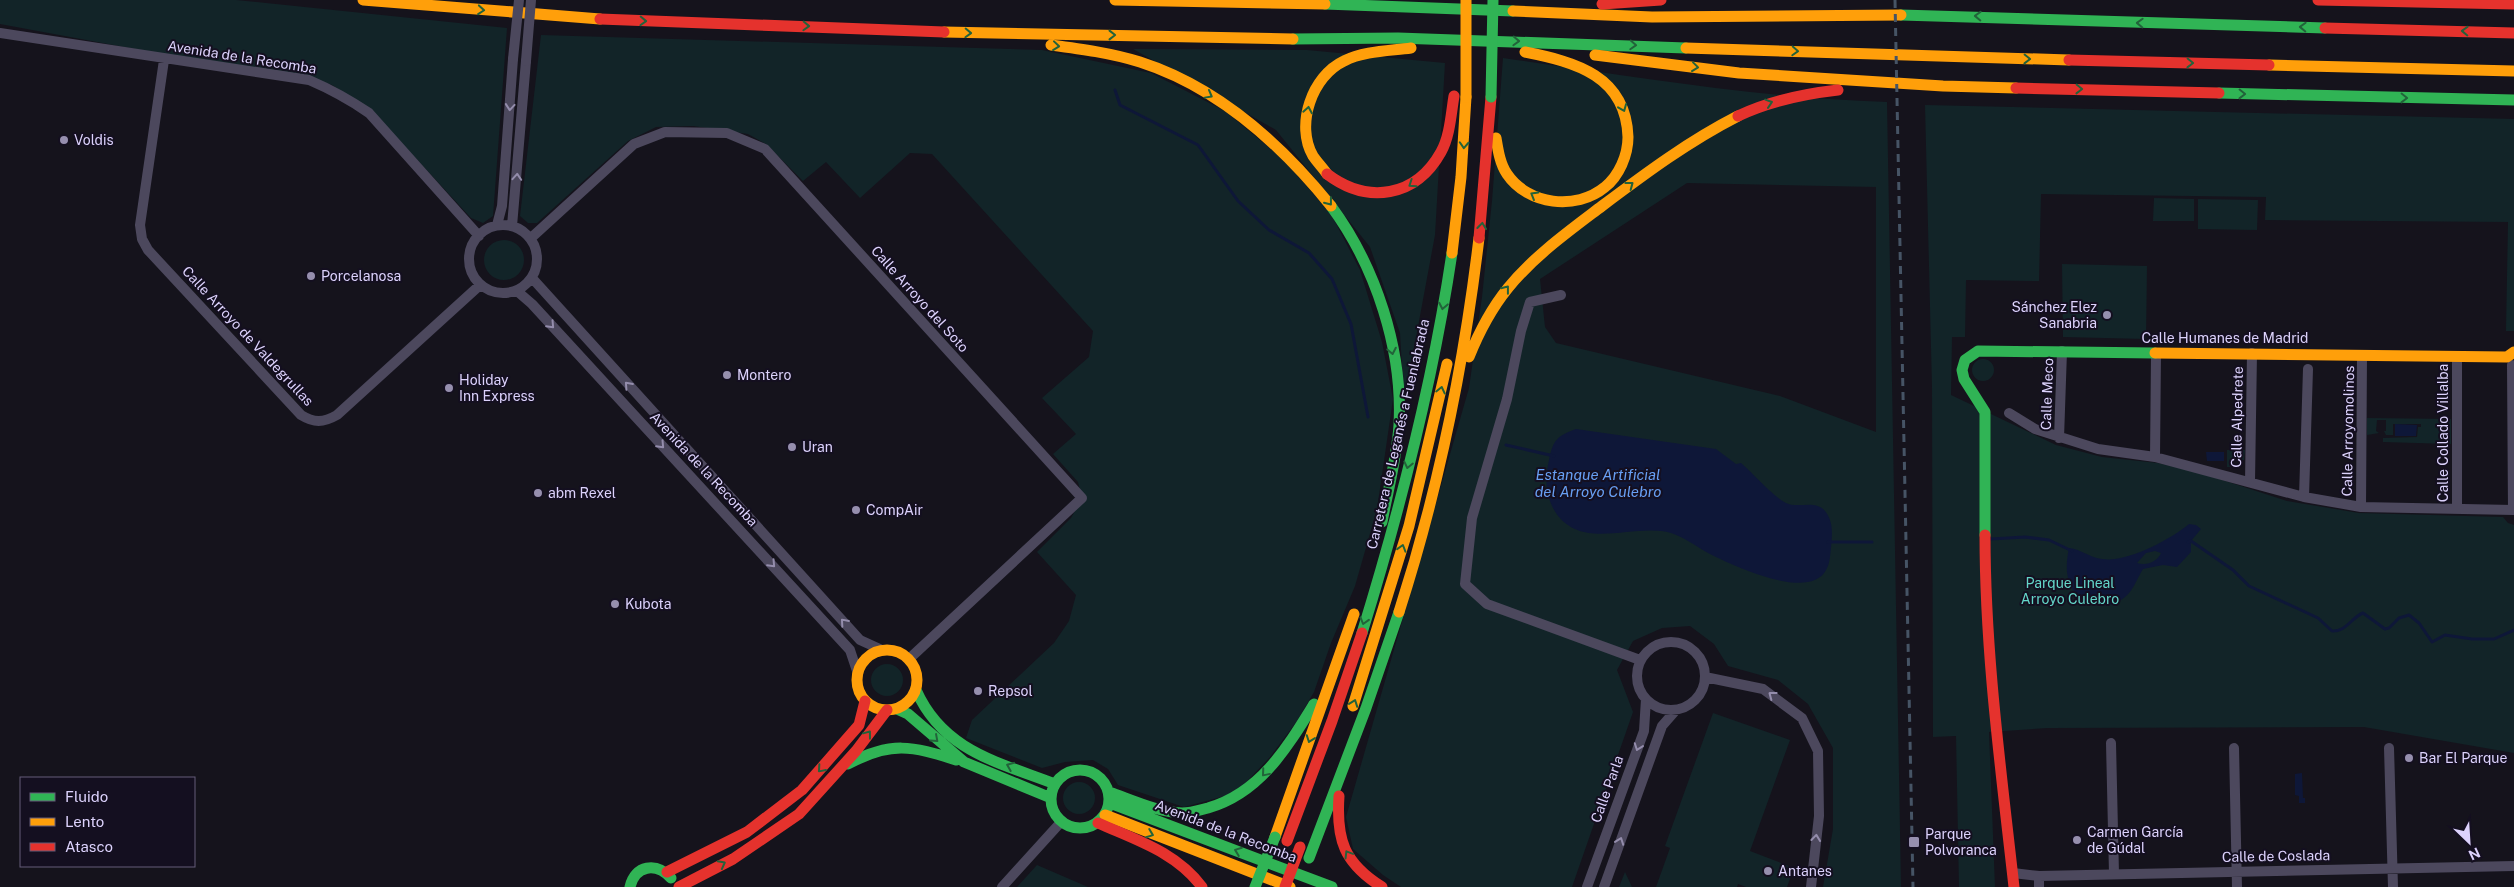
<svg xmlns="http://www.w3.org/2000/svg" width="2514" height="887" viewBox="0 0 2514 887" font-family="'Public Sans',sans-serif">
  <rect width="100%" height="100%" fill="#15131c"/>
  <path fill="#122428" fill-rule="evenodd" d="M 0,0 L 236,0 L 507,28 L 493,216 L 483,223 L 471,218 L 373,112 L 332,85 L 303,75 L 178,57 L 0,24 Z
    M 541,35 L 1042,50 L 1151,73 L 1225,111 L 1283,159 L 1331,214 L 1360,270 L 1382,342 L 1393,399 L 1377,509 L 1355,586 L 1331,643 L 1314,692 L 1297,721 L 1270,757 L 1236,793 L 1184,807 L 1118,785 L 1108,769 L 1093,760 L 1065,762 L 1042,768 L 966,738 L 972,720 L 1054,643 L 1069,621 L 1076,595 L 1037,552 L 1071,518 L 1082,498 L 1078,482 L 1053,454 L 1076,434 L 1042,398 L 1089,357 L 1093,331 L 932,154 L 910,153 L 860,198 L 826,162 L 803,181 L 766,144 L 748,134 L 693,126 L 656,127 L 628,141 L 537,223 L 528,223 L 520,216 Z
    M 1133,49 L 1307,50 L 1445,63 L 1435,235 L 1404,402 L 1400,333 L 1370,247 L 1276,130 Z
    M 1503,58 C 1630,76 1758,98 1887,102 L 1901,887 L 1823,887 L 1833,829 L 1833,748 L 1808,704 L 1778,680 L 1728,666 L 1714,644 L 1690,626 L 1662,628 L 1633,641 L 1617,670 L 1633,712 L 1572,887 L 1401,887 L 1383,875 L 1353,849 L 1346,817 L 1469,388 L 1482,297 L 1492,201 ZM 1687,183 L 1876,187 L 1876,432 L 1780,396 L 1556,343 L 1545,327 L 1540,279 Z
    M 1925,105 L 2514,119 L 2514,331 L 2506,331 L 2508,222 L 2265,220 L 2266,197 L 2041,194 L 2039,281 L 1966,280 L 1965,337 L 1952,337 L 1951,395 L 2056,445 L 2102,457 L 2158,463 L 2201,473 L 2287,501 L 2359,513 L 2503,517 L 2508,523 L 2514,525 L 2514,753 L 2364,727 L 2047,728 L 1989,732 L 1995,887 L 1959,887 L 1956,736 L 1933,737 L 1932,387 Z
    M 2154,198 L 2194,199 L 2194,221 L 2153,221 Z
    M 2198,199 L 2258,200 L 2257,230 L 2198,229 Z
    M484 260a20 20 0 1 1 40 0a20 20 0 1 1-40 0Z
    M 2062,264 L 2147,266 L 2146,339 L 2063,337 Z
    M1972 370a11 11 0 1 1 22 0a11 11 0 1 1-22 0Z
    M 2367,418 L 2451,419 L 2451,444 L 2383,442 L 2383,438 L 2417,437 L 2418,427 L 2421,427 L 2421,424 L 2393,424 L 2393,435 L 2386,435 L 2384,431 L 2386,431 L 2386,420 L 2377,420 L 2376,431 L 2379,433 L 2367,435 Z
    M 2227,450 L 2245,450 L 2244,460 L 2234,460 L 2234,467 L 2227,467 Z
    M871 680a16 16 0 1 1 32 0a16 16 0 1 1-32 0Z
    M 1713,713 L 1790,740 L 1750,851 L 1794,868 L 1787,887 L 1746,887 L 1738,884 L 1737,887 L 1656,887 L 1670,848 L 1665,846 Z
    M1063 798a16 16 0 1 1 32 0a16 16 0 1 1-32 0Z
    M 1037,865 L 1088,887 L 1017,887 Z
    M 1625,872 L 1632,887 L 1619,887 Z"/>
  <path fill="#0e1738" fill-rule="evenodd" d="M 2395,424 L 2417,425 L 2416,436 L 2395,436 Z
    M 1576,429 L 1716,449 L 1736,464 L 1741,463 C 1754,474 1771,495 1786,503 C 1798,509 1815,499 1825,511 C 1834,522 1832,535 1831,548 C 1830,555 1830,564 1826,570 C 1810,601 1736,567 1714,556 C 1699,549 1687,538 1671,533 C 1633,522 1578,554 1553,508 C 1545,491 1545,478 1549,460 C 1553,440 1557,436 1576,429 Z
    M 2206,452 L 2224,452 L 2224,461 L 2207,461 Z
    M 2189,524 L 2196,525 L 2201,529 L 2191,541 L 2191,552 L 2177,567 L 2163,565 L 2143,569 C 2136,580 2133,593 2121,600 C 2112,606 2100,607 2091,603 C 2066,593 2064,572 2069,548 C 2081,549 2090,558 2102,559 C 2127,563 2171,539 2189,524 ZM 2155,551 L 2161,553 C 2157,562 2147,566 2137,563 L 2146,553 Z
    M 2302,773 L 2303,798 L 2305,798 L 2305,803 L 2299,803 L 2299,796 L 2295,795 L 2295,774 Z"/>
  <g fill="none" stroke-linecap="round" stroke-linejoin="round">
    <path stroke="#0e1738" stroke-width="3" d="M 1115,90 L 1120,105 L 1198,145 L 1238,201 L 1269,230 L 1309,253 L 1332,279 L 1351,324 L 1368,417
      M 1506,445 L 1554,456
      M 1991,539 L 2025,537 L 2049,540 L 2072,551
      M 1828,542 L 1872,542
      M 2188,542 L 2191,541 L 2233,570 L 2249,586 L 2318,618 L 2332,631 C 2346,632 2351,618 2363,613 L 2385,629 L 2389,628 L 2399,618 L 2409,615 L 2419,623 L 2432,642 L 2445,635 L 2472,639 L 2494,639 L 2514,630"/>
    <path stroke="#4c485d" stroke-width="10" d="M 0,33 L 309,80 C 330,89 350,100 369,113 L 479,236
      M 164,60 L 140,225 L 142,239 L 148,250 L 301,415 C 314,423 323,423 337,415 L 480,285
      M469 259a34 34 0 1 1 68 0a34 34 0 1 1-68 0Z
      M 497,225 L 502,206 L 513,59
      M 512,226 L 526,61
      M 531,238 L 634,144 L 665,132 L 727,133 L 765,149 L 1082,498 L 909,659
      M 532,278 L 860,640 L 882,650
      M 517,291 L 532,304 L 850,650 L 858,674
      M 1561,295 L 1530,302 L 1521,331 L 1507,399 L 1472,518 L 1465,584 L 1487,604 L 1640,660
      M 2512,365 L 2513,510
      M 2009,413 L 2035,429 L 2098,449 L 2155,457 L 2304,497 L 2361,507 L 2514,510
      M 2059,438 L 2062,351
      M 2155,457 L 2156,353
      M 2250,482 L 2252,353
      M 2304,497 L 2308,369
      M 2361,507 L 2362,355
      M 2457,509 L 2457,356
      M1637 676a34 34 0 1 1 68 0a34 34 0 1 1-68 0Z
      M 1705,677 L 1763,689 L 1802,718 L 1818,751 L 1819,816 L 1811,887
      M 2111,743 L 2114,874
      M 2234,748 L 2237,887
      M 2389,748 L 2393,887
      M 2013,873 L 2039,876 L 2514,866
      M 2039,876 L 2039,887
      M 1002,887 L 1061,822
      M 1587,887 L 1644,731 L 1646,699
      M 1604,887 L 1662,726 L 1676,710"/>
    <path stroke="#30b455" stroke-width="11" d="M 1325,4 L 1513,11
      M 1901,15 L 2325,28
      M 1293,39 L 1398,38 L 1686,48
      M 2219,93 L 2514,100
      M 1331,206 C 1376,267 1403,350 1399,425 C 1397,457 1388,490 1382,522
      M 1985,535 L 1985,412 L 1964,379 L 1962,370 L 1965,360 L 1978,351 L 2155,353
      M 1362,633 C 1400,510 1433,381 1452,253
      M 916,690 C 943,751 998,762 1055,784
      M 897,709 L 908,714 L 964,762 L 1051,798
      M 848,764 C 891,741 912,746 956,760
      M1051 799a29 29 0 1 1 58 0a29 29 0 1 1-58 0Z
      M 1109,792 C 1132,800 1157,812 1182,813 C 1191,813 1200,810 1208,808 C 1260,793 1287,748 1314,704
      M 1110,803 L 1332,887
      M 1309,858 L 1366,708 L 1399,612
      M 630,887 C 635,865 656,862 671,878"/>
    <path stroke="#ff9f0a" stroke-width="11" d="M 363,0 L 600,19
      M 1115,0 L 1325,4
      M 1513,11 L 1652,17 L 1901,15
      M 944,32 L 1293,39
      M 1051,45 C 1081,49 1111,53 1140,62 C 1218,87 1281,144 1331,206
      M 1686,48 L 2069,60
      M 1595,55 L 1739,73 L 1943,86 L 2016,88
      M 2269,65 L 2514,71
      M 1496,138 C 1498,150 1500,164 1507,174 C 1528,205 1576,211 1605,187 C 1619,176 1628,155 1628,137 C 1626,76 1576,62 1525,52
      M 1327,174 C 1323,168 1317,162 1313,156 C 1295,125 1312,76 1344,61 C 1364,51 1389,51 1411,48
      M 1452,253 L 1461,177 L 1466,97
      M 2155,353 L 2507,357 L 2514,352
      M 1469,357 C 1479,332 1491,309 1508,288 C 1534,256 1569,231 1602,206 C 1646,173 1689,141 1738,116
      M 1399,612 C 1438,491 1464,364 1479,238
      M857 680a30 30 0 1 1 60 0a30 30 0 1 1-60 0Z
      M 1353,706 L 1409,526 L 1447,364
      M 1105,815 L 1290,887
      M 1275,837 L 1354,614"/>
    <path stroke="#e5322d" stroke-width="11" d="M 2318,0 L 2514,4
      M 1602,4 L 1661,0
      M 600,19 L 944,32
      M 2325,28 L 2514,33
      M 2069,60 L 2269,65
      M 2016,88 L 2219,93
      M 1738,116 C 1769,101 1803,94 1838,90
      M 1327,174 C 1368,205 1416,197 1441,152 C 1450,136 1451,114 1454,96
      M 1479,238 L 1491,97
      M 1985,535 C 1985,653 2001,770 2014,887
      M 1339,796 C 1336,840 1344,863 1382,887
      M 1098,823 C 1136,840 1176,852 1202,887
      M 1287,841 L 1332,721 L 1362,633
      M 667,872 L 747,832 L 802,790 L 859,725 L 865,701
      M 679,887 L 733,859 L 799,814 L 856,751 L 887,710"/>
    <path stroke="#465465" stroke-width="3" stroke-dasharray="8 6" stroke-linecap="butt" d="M 1895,0 L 1913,887"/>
    <path stroke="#4c485d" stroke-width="10" d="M 513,59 L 519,0
      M 526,61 L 531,0"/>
    <path stroke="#30b455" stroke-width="11" d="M 1491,97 L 1493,0
      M 1255,887 L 1275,837"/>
    <path stroke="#ff9f0a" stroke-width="11" d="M 1466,0 L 1466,97"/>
    <path stroke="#e5322d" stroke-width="11" d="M 1285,887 L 1300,847"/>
  </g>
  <defs><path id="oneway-chevron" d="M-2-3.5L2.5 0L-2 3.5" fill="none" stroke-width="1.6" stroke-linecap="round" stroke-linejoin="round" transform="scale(1.25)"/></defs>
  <g stroke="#22623a">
    <use href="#oneway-chevron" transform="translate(481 10) rotate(5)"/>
    <use href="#oneway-chevron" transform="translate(1978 16) rotate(-178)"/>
    <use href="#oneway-chevron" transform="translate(643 21) rotate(2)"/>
    <use href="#oneway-chevron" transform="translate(2140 23) rotate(-178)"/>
    <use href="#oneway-chevron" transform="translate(806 26) rotate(2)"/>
    <use href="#oneway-chevron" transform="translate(2303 27) rotate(-178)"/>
    <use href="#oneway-chevron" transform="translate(2465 31) rotate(-178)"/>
    <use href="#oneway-chevron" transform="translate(968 33) rotate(2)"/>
    <use href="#oneway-chevron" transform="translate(1112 35)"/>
    <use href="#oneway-chevron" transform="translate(1516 41) rotate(2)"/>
    <use href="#oneway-chevron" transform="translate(1633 45) rotate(3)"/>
    <use href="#oneway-chevron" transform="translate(1056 46) rotate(6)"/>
    <use href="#oneway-chevron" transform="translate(1795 51) rotate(3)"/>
    <use href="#oneway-chevron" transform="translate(2027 59) rotate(1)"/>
    <use href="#oneway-chevron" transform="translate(2190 63) rotate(1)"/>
    <use href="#oneway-chevron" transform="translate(1695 67) rotate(7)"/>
    <use href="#oneway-chevron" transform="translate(2079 89) rotate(1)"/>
    <use href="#oneway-chevron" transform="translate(2242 94) rotate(1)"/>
    <use href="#oneway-chevron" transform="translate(1209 95) rotate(29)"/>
    <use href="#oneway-chevron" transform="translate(2404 98) rotate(1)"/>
    <use href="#oneway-chevron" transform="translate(1769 103) rotate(-18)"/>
    <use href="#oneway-chevron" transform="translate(1623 108) rotate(68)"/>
    <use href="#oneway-chevron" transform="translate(1308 110) rotate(-80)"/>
    <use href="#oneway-chevron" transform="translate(1464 145) rotate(93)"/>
    <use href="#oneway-chevron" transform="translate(1412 184) rotate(146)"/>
    <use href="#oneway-chevron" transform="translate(1630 185) rotate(-37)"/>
    <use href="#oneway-chevron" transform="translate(1534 195) rotate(-150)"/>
    <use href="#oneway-chevron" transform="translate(1329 202) rotate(52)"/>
    <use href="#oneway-chevron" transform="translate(1482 226) rotate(-83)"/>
    <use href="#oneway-chevron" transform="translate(1506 289) rotate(-52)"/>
    <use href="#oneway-chevron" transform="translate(1443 306) rotate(101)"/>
    <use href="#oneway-chevron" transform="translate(1392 351) rotate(79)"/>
    <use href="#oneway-chevron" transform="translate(1441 390) rotate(-77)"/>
    <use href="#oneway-chevron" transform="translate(1408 465) rotate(103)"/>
    <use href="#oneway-chevron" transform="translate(1402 548) rotate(-73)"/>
    <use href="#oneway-chevron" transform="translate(1364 621) rotate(107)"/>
    <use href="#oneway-chevron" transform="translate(1354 703) rotate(-70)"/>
    <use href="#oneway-chevron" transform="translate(868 734) rotate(-53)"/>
    <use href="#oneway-chevron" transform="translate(935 739) rotate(42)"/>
    <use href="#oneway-chevron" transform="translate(1310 739) rotate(110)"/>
    <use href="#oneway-chevron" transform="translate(1010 766) rotate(-158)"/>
    <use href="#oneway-chevron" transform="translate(821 769) rotate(131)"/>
    <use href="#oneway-chevron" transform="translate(1265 773) rotate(130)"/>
    <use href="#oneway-chevron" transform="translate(1150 834) rotate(21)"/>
    <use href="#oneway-chevron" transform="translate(1238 851) rotate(-159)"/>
    <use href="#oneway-chevron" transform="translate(1348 854) rotate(-121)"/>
    <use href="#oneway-chevron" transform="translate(722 864) rotate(-28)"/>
  </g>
  <g stroke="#948dac">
    <use href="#oneway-chevron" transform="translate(510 107) rotate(95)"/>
    <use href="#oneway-chevron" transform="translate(517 177) rotate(-86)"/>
    <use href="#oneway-chevron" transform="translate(551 325) rotate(47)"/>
    <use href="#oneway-chevron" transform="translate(628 385) rotate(-132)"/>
    <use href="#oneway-chevron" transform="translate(661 445) rotate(47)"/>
    <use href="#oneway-chevron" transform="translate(772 564) rotate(47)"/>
    <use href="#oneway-chevron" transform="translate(844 622) rotate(-131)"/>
    <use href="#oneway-chevron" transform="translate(1772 695) rotate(-143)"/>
    <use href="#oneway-chevron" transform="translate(1638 747) rotate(110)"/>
    <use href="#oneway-chevron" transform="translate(1816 838) rotate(-84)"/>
    <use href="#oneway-chevron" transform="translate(1620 841) rotate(-70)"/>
  </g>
  <g fill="#968fae" stroke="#140f20" stroke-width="2">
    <circle cx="64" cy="140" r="5"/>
    <circle cx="311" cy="276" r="5"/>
    <circle cx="2107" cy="315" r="5"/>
    <circle cx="727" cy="375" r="5"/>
    <circle cx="449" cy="388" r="5"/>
    <circle cx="792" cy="447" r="5"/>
    <circle cx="538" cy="493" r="5"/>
    <circle cx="856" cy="510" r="5"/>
    <circle cx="615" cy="604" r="5"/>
    <circle cx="978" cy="691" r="5"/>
    <circle cx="2409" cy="758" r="5"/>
    <circle cx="2077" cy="840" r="5"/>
    <rect x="1908" y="836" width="12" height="12" rx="2.5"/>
    <circle cx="1768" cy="871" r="5"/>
  </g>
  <g text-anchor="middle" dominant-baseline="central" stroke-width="4" stroke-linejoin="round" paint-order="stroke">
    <g font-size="14" fill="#dcd2fc" stroke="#140f20">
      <text transform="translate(242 57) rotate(9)">Avenida de la Recomba</text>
      <text transform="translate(920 299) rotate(48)">Calle Arroyo del Soto</text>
      <text transform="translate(248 336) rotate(47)">Calle Arroyo de Valdegrullas</text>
      <text x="2225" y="338">Calle Humanes de Madrid</text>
      <text transform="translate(2047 394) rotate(-88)">Calle Meco</text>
      <text transform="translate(2237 417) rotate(-89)">Calle Alpedrete</text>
      <text transform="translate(2348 431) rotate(-89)">Calle Arroyomolinos</text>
      <text transform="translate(2443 433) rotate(-90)">Calle Collado Villalba</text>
      <text transform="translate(1398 434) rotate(-77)">Carretera de Leganés a Fuenlabrada</text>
      <text transform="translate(704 469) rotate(47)">Avenida de la Recomba</text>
      <text transform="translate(1607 789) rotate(-70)">Calle Parla</text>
      <text transform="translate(1226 831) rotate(21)">Avenida de la Recomba</text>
      <text transform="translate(2276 856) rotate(-1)">Calle de Coslada</text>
    </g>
    <g font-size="14" fill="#dcd2fc" stroke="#140f20" text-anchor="start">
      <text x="74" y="140">Voldis</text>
      <text x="321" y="276">Porcelanosa</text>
      <text x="2097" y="307" text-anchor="end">Sánchez Elez<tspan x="2097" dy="16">Sanabria</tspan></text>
      <text x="737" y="375">Montero</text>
      <text x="459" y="380">Holiday<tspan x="459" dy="16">Inn Express</tspan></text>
      <text x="802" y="447">Uran</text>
      <text x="548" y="493">abm Rexel</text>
      <text x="866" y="510">CompAir</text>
      <text x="625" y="604">Kubota</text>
      <text x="988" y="691">Repsol</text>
      <text x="2419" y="758">Bar El Parque</text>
      <text x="2087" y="832">Carmen García<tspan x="2087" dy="16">de Gúdal</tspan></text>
      <text x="1925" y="834">Parque<tspan x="1925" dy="16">Polvoranca</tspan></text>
      <text x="1778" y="871">Antanes</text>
    </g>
    <g font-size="14" fill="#64d6c9" stroke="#140f20">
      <text x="2070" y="583">Parque Lineal<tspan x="2070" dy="16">Arroyo Culebro</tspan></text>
    </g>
    <g font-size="15" font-style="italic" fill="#689ff3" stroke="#140f20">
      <text x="1598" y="474">Estanque Artificial<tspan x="1598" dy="17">del Arroyo Culebro</tspan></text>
    </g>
  </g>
  <rect x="20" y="777" width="175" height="90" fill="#140f20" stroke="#645d78"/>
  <rect x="30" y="793" width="25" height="8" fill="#30b455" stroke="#645d78"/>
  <text x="65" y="802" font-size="15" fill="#dcd2fc">Fluido</text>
  <rect x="30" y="818" width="25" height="8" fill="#ff9f0a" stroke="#645d78"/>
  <text x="65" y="827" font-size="15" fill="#dcd2fc">Lento</text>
  <rect x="30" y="843" width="25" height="8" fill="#e5322d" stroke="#645d78"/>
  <text x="65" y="852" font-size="15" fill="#dcd2fc">Atasco</text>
  <g transform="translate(2469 842) rotate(155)" stroke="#140f20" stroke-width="4" paint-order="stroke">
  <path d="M0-4L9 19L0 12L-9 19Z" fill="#dcd2fc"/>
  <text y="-8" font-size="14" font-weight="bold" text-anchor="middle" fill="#dcd2fc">N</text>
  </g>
</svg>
